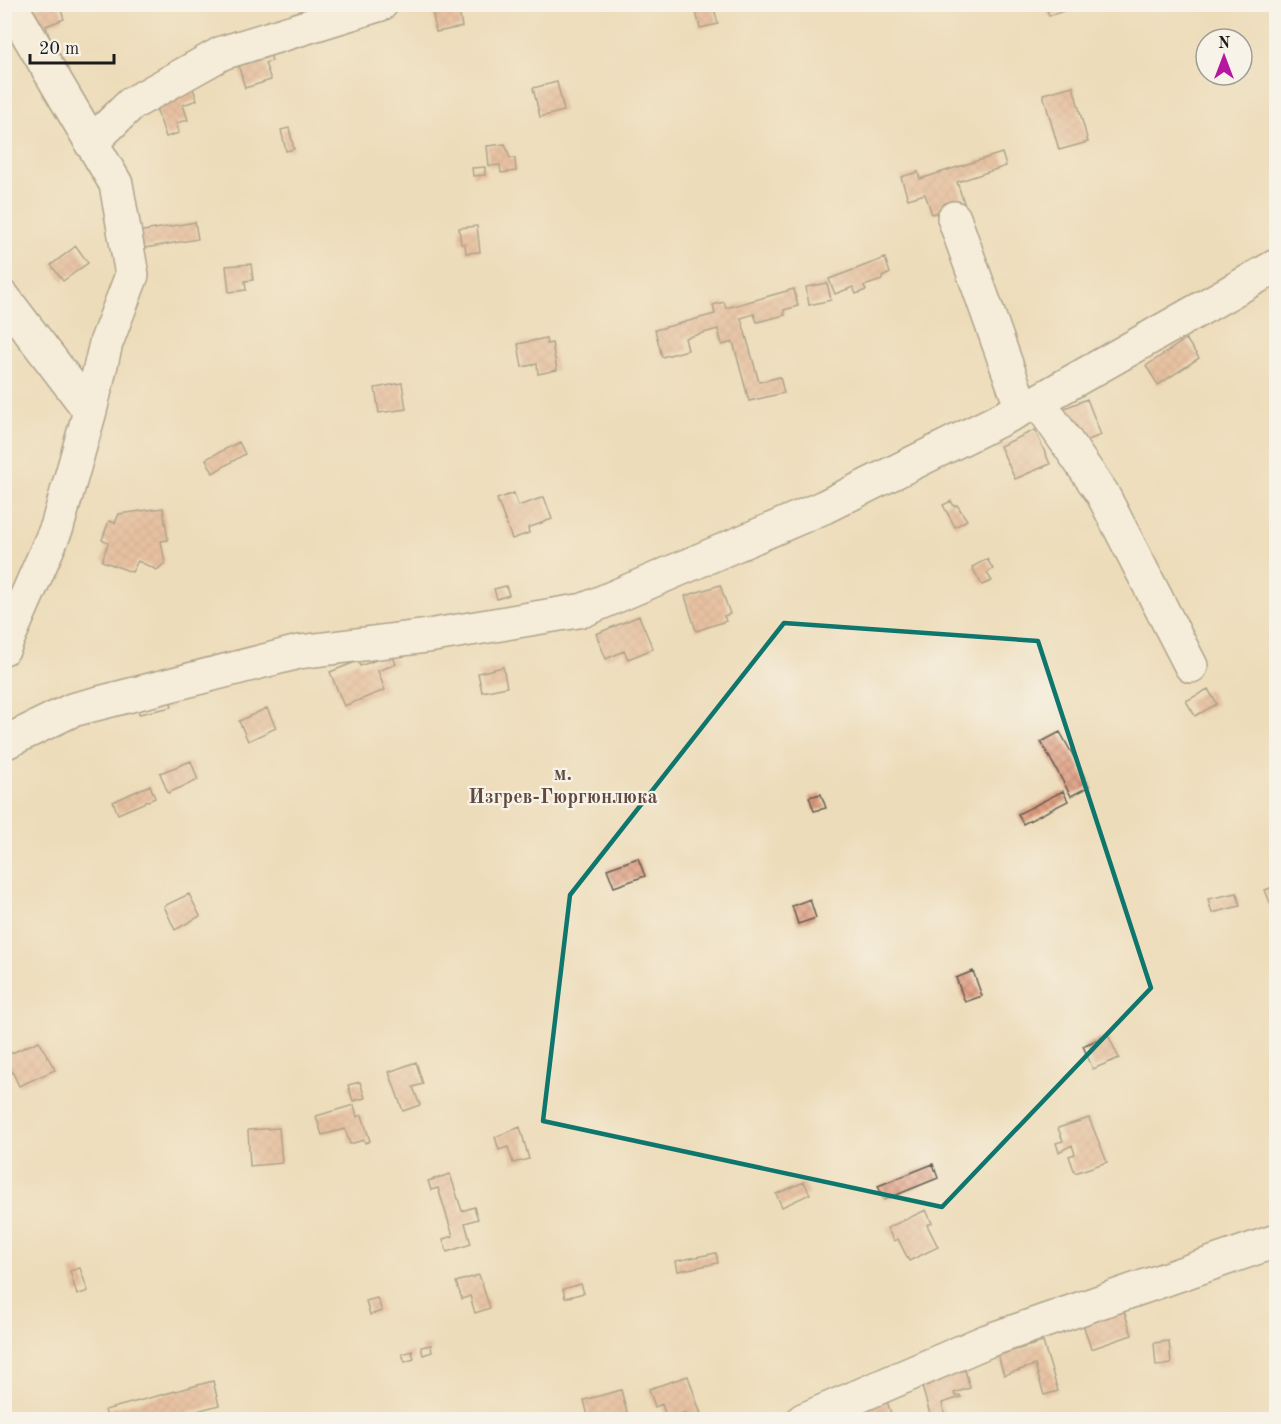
<svg xmlns="http://www.w3.org/2000/svg" width="1281" height="1424" viewBox="0 0 1281 1424" font-family="'Old Standard TT',serif">
  <defs>
    <pattern id="building-cross-hatch" width="8" height="8" patternUnits="userSpaceOnUse" patternTransform="scale(1.5)"><rect width="8" height="8" fill="#e09d80"/><path d="M0 0l8 8M0 8l8-8" fill="none" stroke="#b57f68"/></pattern>
  </defs>
  <rect width="100%" height="100%" fill="#f7f3e8"/>
  <filter id="ink" filterUnits="userSpaceOnUse"><feTurbulence type="fractalNoise" baseFrequency=".0167" numOctaves="2"/><feDisplacementMap in="SourceGraphic" scale="12" xChannelSelector="R" yChannelSelector="G"/><feConvolveMatrix kernelMatrix="1 2 1 2 8 2 1 2 1" color-interpolation-filters="sRGB"/></filter>
  <filter id="wash" filterUnits="userSpaceOnUse"><feTurbulence type="fractalNoise" baseFrequency=".008" numOctaves="4" result="noise"/><feDisplacementMap in="SourceGraphic" scale="24" xChannelSelector="R" yChannelSelector="G"/><feGaussianBlur stdDeviation="1.35" result="paint"/><feColorMatrix in="noise" values="0 0 0 0 0 0 0 0 0 0 0 0 0 0 0 0 0 1.4 0 .05"/><feComposite in="paint" operator="in"/></filter>
  <g filter="url(#wash)">
    <rect width="100%" height="100%" fill="#eddcb9"/>
    <g id="blocks">
      <path fill="url(#building-cross-hatch)" d="M 46,4 L 59,4 L 64,19 L 46,26 L 49,36 L 22,46 L 12,16 Z
        M 431,4 L 458,4 L 462,27 L 436,32 Z
        M 706,4 L 713,4 L 718,24 L 700,28 L 695,8 Z
        M 1045,4 L 1074,4 L 1075,7 L 1049,16 Z
        M 269,50 L 272,61 L 265,63 L 271,80 L 245,88 L 237,60 Z
        M 557,82 L 564,111 L 540,117 L 533,88 Z
        M 192,85 L 197,100 L 183,105 L 188,120 L 176,123 L 179,133 L 166,137 L 153,99 Z
        M 1073,86 L 1088,142 L 1059,150 L 1043,94 Z
        M 289,128 L 294,149 L 286,151 L 281,130 Z
        M 505,144 L 510,158 L 515,158 L 516,171 L 501,173 L 500,165 L 489,166 L 487,146 Z
        M 1002,153 L 1006,166 L 957,182 L 964,203 L 932,214 L 925,194 L 908,199 L 901,177 L 918,172 L 920,179 Z
        M 485,167 L 485,175 L 473,176 L 472,168 Z
        M 195,222 L 198,239 L 133,250 L 138,232 Z
        M 477,226 L 480,252 L 466,253 L 465,244 L 461,244 L 459,228 Z
        M 76,246 L 88,263 L 63,281 L 51,265 Z
        M 885,258 L 890,273 L 882,277 L 882,280 L 864,286 L 866,290 L 856,294 L 853,287 L 835,294 L 829,279 Z
        M 251,264 L 253,280 L 245,281 L 246,290 L 229,292 L 226,266 Z
        M 827,283 L 831,300 L 809,305 L 806,287 Z
        M 794,289 L 798,306 L 784,310 L 785,315 L 757,322 L 754,314 L 741,318 L 759,382 L 780,377 L 784,393 L 749,401 L 733,342 L 722,345 L 718,329 L 685,338 L 688,350 L 662,357 L 655,330 L 715,314 L 713,305 L 724,302 L 726,308 Z
        M 546,338 L 547,344 L 552,343 L 557,370 L 538,374 L 537,364 L 522,367 L 518,344 Z
        M 1186,339 L 1199,358 L 1158,385 L 1146,366 Z
        M 402,383 L 406,409 L 379,413 L 375,388 Z
        M 1087,399 L 1101,435 L 1069,447 L 1045,416 Z
        M 1035,430 L 1050,464 L 1015,479 L 1000,446 Z
        M 239,442 L 245,454 L 213,473 L 206,459 Z
        M 514,493 L 518,506 L 544,497 L 552,519 L 528,528 L 529,533 L 512,539 L 497,499 Z
        M 951,501 L 954,506 L 957,505 L 967,520 L 955,527 L 943,505 Z
        M 163,508 L 168,540 L 161,541 L 165,563 L 157,570 L 138,561 L 132,572 L 102,561 L 108,543 L 102,540 L 109,521 L 115,523 L 119,514 Z
        M 987,559 L 993,569 L 987,573 L 992,581 L 982,585 L 972,567 Z
        M 720,585 L 730,614 L 724,616 L 726,621 L 696,631 L 685,596 Z
        M 506,586 L 509,595 L 497,599 L 494,589 Z
        M 639,616 L 653,649 L 628,659 L 624,651 L 606,659 L 596,634 Z
        M 392,654 L 396,664 L 378,671 L 385,690 L 344,706 L 330,672 L 358,661 L 360,666 Z
        M 503,667 L 507,687 L 482,692 L 478,673 Z
        M 1208,689 L 1217,704 L 1195,716 L 1186,701 Z
        M 170,698 L 172,707 L 139,714 L 137,706 Z
        M 267,708 L 276,728 L 248,741 L 239,721 Z
        M 1060,732 L 1090,786 L 1071,796 L 1041,742 Z
        M 191,761 L 198,780 L 168,793 L 160,773 Z
        M 150,785 L 155,798 L 118,814 L 113,802 Z
        M 1063,791 L 1068,801 L 1023,824 L 1018,814 Z
        M 821,794 L 826,808 L 814,811 L 809,797 Z
        M 638,858 L 645,876 L 614,887 L 607,869 Z
        M 1276,886 L 1276,908 L 1273,910 L 1265,890 Z
        M 1237,893 L 1240,906 L 1212,913 L 1208,899 Z
        M 189,894 L 200,916 L 175,930 L 164,906 Z
        M 810,899 L 816,918 L 798,924 L 792,906 Z
        M 973,971 L 982,996 L 965,1002 L 956,978 Z
        M 1108,1035 L 1119,1058 L 1093,1069 L 1083,1046 Z
        M 39,1041 L 55,1070 L 19,1086 L 5,1056 Z
        M 416,1062 L 423,1084 L 413,1087 L 420,1105 L 403,1111 L 389,1072 Z
        M 360,1082 L 365,1098 L 353,1101 L 348,1085 Z
        M 354,1105 L 357,1117 L 362,1115 L 370,1141 L 365,1143 L 364,1140 L 350,1144 L 345,1129 L 322,1135 L 316,1116 Z
        M 1089,1118 L 1107,1162 L 1075,1173 L 1069,1156 L 1075,1154 L 1072,1145 L 1059,1152 L 1056,1143 L 1063,1141 L 1058,1128 Z
        M 520,1127 L 529,1159 L 513,1163 L 508,1147 L 499,1150 L 495,1137 Z
        M 279,1128 L 282,1163 L 250,1166 L 248,1130 Z
        M 933,1164 L 938,1178 L 884,1200 L 878,1186 Z
        M 450,1174 L 462,1211 L 474,1207 L 478,1219 L 465,1223 L 471,1244 L 447,1252 L 443,1239 L 453,1236 L 438,1188 L 431,1190 L 428,1181 Z
        M 804,1182 L 810,1194 L 782,1207 L 776,1194 Z
        M 926,1210 L 932,1223 L 927,1225 L 938,1247 L 909,1261 L 898,1239 L 894,1241 L 887,1228 Z
        M 716,1253 L 718,1263 L 678,1271 L 676,1261 Z
        M 80,1268 L 88,1291 L 77,1295 L 70,1271 Z
        M 479,1275 L 490,1308 L 475,1313 L 470,1296 L 462,1299 L 456,1282 Z
        M 581,1284 L 584,1293 L 565,1298 L 563,1289 Z
        M 377,1298 L 382,1311 L 370,1315 L 366,1301 Z
        M 1124,1311 L 1132,1335 L 1091,1349 L 1083,1324 Z
        M 1169,1341 L 1171,1364 L 1156,1366 L 1154,1343 Z
        M 1043,1342 L 1058,1391 L 1044,1395 L 1035,1365 L 1004,1375 L 998,1355 Z
        M 431,1345 L 432,1352 L 423,1355 L 421,1347 Z
        M 412,1351 L 414,1359 L 405,1362 L 402,1354 Z
        M 965,1370 L 970,1388 L 954,1393 L 955,1396 L 960,1395 L 961,1397 L 942,1403 L 945,1416 L 949,1415 L 950,1420 L 914,1420 L 930,1414 L 920,1380 Z
        M 688,1376 L 703,1420 L 687,1420 L 685,1412 L 667,1419 L 662,1404 L 655,1407 L 649,1389 Z
        M 213,1381 L 219,1405 L 164,1420 L 108,1420 L 105,1410 Z
        M 621,1390 L 629,1420 L 589,1420 L 584,1400 Z
        M 887,1401 L 893,1420 L 831,1420 Z"/>
    </g>
  </g>
  <g filter="url(#ink)">
    <use href="#blocks" fill-opacity="0" stroke="#655f53" stroke-width="1.5"/>
    <g fill="none" stroke-linecap="round" stroke-linejoin="round">
      <g stroke="#655f53" stroke-width="36">
        <path id="minor" d="M 10,4 L 116,184 L 132,275 L 106,343 L 90,411
          M 91,143 L 131,104 L 222,53 L 381,4
          M 954,218 L 1022,409
          M 4,298 L 90,411 L 57,527 L 4,648
          M 1038,401 L 1102,493 L 1191,666
          M 4,743 L 72,710 L 299,652 L 428,636 L 584,610 L 824,507 L 1038,401 L 1276,266
          M 803,1420 L 987,1341 L 1276,1241"/>
      </g>
      <use href="#minor" stroke="#fff" stroke-width="33"/>
    </g>
  </g>
  <path d="M0 0H1281V1424H0ZM 784,623 L 1038,641 L 1151,988 L 942,1207 L 543,1121 L 570,895 Z" fill="#eddcb9" fill-opacity=".55" fill-rule="evenodd"/>
  <path fill="none" stroke="#0f766e" stroke-width="4.5" stroke-linejoin="round" d="M 784,623 L 1038,641 L 1151,988 L 942,1207 L 543,1121 L 570,895 Z"/>
  <g text-anchor="middle" dominant-baseline="central" stroke-width="4.5" stroke-linejoin="round" paint-order="stroke">
    <g font-size="20" font-weight="bold" fill="#61493f" stroke="#f7f3e8">
      <text x="563" y="775">м.<tspan x="563" dy="23">Изгрев-Гюргюнлюка</tspan></text>
    </g>
  </g>
  <rect width="1281" height="1424" fill="none" stroke="#f7f3e8" stroke-width="24"/>
  <g transform="translate(1224 57)"><circle r="28" fill="#f7f3e8" stroke="#9f9d96" stroke-width="1.5"/>
  <path d="M0-4.5L10 22L0 15L-10 22Z" fill="#b5179e"/>
  <text y="-9" font-size="16" font-weight="bold" text-anchor="middle" fill="#1c1c1c">N</text>
  </g>
  <path d="M30 54v9h84v-9" fill="none" stroke="#1c1c1c" stroke-width="3"/>
  <text x="39" y="54" font-size="18" fill="#1c1c1c" stroke="#f7f3e8" stroke-width="4.5" paint-order="stroke">20 m</text>
</svg>
